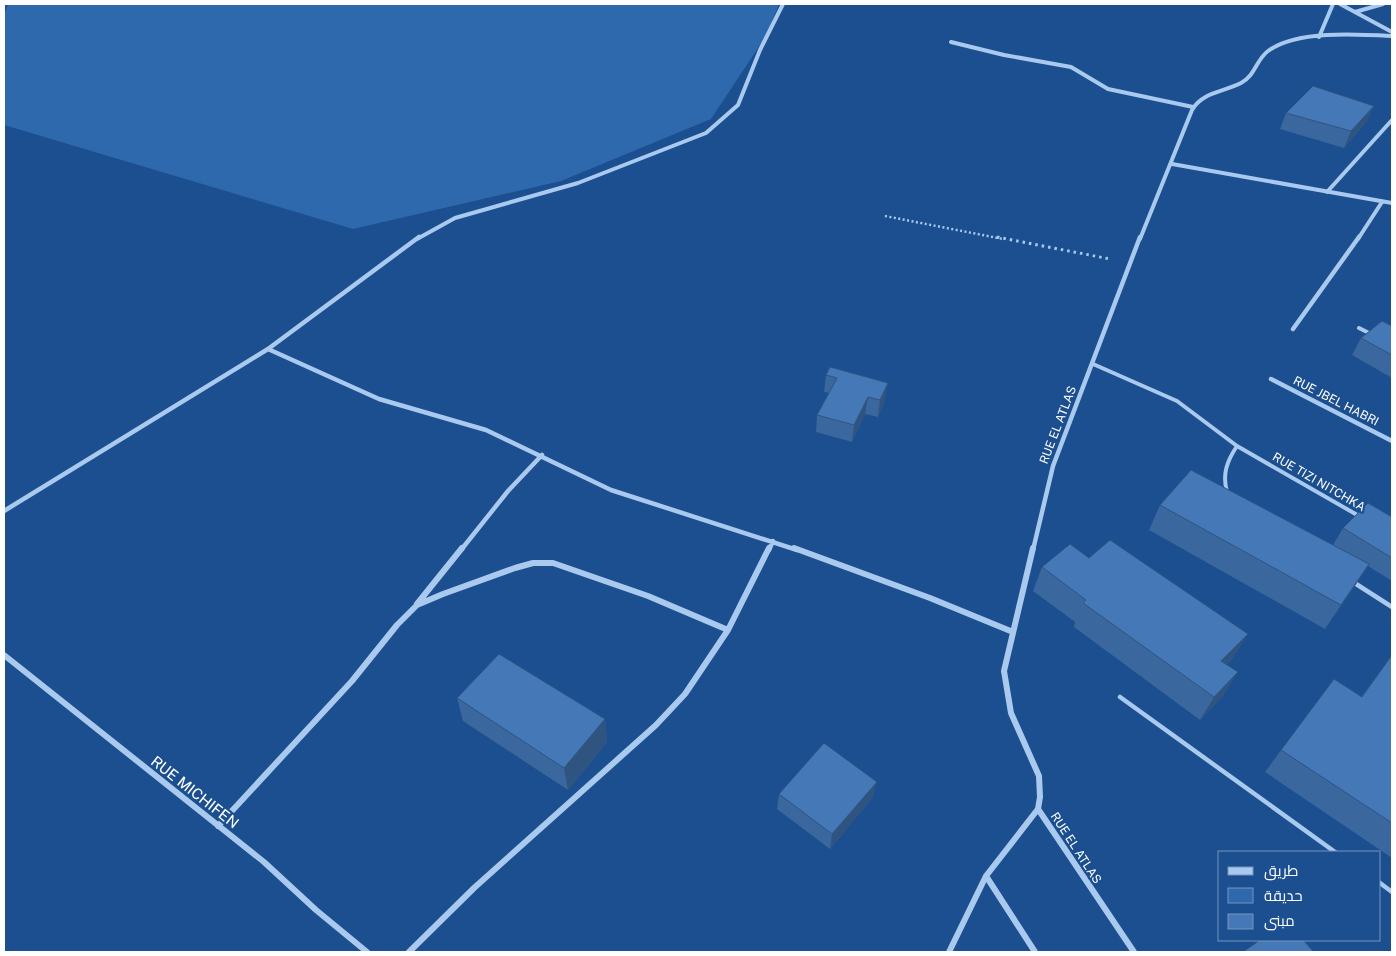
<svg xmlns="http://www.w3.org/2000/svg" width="1396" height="956" viewBox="0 0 1396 956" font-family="'Public Sans',Cairo,sans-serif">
  <rect width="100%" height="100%" fill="#1b4f8f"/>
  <path fill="#2e69ad" d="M 8,4 L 779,4 L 766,36 L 711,119 L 561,181 L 353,229 L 4,125 L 4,16 Z"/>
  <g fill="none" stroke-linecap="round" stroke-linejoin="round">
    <path stroke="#a9c9ee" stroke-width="2.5" stroke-dasharray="2 2.5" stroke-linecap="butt" d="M 885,216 L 1003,239"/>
    <path stroke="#a9c9ee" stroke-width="3" stroke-dasharray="2.5 4" stroke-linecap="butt" d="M 997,237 L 1110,259"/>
    <path stroke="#a9c9ee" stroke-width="4" d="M 1359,328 L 1371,334
      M 1093,364 L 1177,401 L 1237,446 L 1359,516
      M 1227,492 C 1222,474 1227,461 1237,446"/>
    <path stroke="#a9c9ee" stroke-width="4.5" d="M 1353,582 L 1392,607
      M 1120,697 L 1335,852
      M 1380,883 L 1392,892"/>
    <path stroke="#a9c9ee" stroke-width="4" d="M 1340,4 L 1392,32
      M 1355,12 L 1383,4
      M 1319,37 L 1333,4
      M 951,42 L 1004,55 L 1071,67 L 1108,89 L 1193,107
      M 1172,164 L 1392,203
      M 1327,192 L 1392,120
      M 417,239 L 455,218 L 578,183 L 706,133 L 738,105 L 760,50 L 783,4
      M 1140,239 L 1192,110 C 1202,92 1224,92 1241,83 C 1255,76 1256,60 1268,51 C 1296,30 1358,34 1392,36
      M 1358,239 L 1382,202"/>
    <path stroke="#a9c9ee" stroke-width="4.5" d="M 1293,329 L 1359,237
      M 268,349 L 379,399 L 486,430 L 611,490 L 797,550
      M 1271,379 L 1392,441
      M 4,511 L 268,349 L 419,237
      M 461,550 L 508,491 L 542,455
      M 769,550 L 773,541
      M 1033,550 L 1053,466 L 1140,237"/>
    <path stroke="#a9c9ee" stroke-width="6" d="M 794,548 L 930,598 L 1013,632
      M 1033,548 L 1004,671 L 1011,713 L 1039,776 L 1040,797 L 1038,809 L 1134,952
      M 417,604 L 462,548
      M 4,655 L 264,862 L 316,910 L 367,952
      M 218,826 L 352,681 L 397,625 L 417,605 L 443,594 L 515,568 L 533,563 L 553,563 L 648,596 L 728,630
      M 986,876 L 1035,952
      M 409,952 L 474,888 L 656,725 L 685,694 L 728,630 L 769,548
      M 949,952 L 986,876 L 1038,809"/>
  </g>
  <path fill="#3a679d" d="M 1374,106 L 1366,122 L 1344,148 L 1280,129 L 1286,113 Z
    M 1392,326 L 1392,378 L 1352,355 L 1361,338 Z
    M 830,367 L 885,400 L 878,417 L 865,414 L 852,442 L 816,432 L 817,415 L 829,393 L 824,392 L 826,375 Z
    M 1160,505 L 1333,545 L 1343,528 L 1392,517 L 1392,581 L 1368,566 L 1325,629 L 1149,530 Z
    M 1042,567 L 1234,657 L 1227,664 L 1224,695 L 1200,720 L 1074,627 L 1075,622 L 1033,591 Z
    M 1392,655 L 1392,858 L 1265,772 L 1281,750 L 1362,696 Z
    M 457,698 L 605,719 L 607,742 L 568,790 L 463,721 Z
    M 779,794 L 873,797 L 830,849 L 777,809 Z"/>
  <path fill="#305480" d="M 1374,106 L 1366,122 L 1344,148 L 1351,131 Z
    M 888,383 L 885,400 L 878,417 L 880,400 Z
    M 868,397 L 865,414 L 852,442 L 854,425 Z
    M 1369,564 L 1353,589 L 1325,629 L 1341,605 Z
    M 1248,634 L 1234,657 L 1208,684 L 1221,661 Z
    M 1238,672 L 1224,695 L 1200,720 L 1214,697 Z
    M 605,719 L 607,742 L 568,790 L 564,768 Z
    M 877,782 L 873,797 L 830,849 L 832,834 Z"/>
  <path fill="#4478b7" stroke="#305480" d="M 1313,86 L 1374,106 L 1351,131 L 1286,113 Z
    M 1382,321 L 1392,326 L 1392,355 L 1361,338 Z
    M 830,367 L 888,383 L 880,400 L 868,397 L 854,425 L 817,415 L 837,378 L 826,375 Z
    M 1191,470 L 1369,564 L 1341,605 L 1160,505 Z
    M 1368,503 L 1392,517 L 1392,558 L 1343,528 Z
    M 1110,540 L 1248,634 L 1221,661 L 1238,672 L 1214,697 L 1083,603 L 1086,600 L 1042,567 L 1070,544 L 1089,558 Z
    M 499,654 L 605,719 L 564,768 L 457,698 Z
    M 1392,655 L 1392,823 L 1281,750 L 1334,679 L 1362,697 Z
    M 824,743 L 877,782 L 832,834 L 779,794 Z
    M 1260,940 L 1303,940 L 1314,952 L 1243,952 Z"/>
  <g text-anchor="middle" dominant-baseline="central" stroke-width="4.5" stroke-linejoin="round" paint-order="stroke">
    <g font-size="12" fill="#fff" stroke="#1b4f8f">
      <text transform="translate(1336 401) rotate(27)">RUE JBEL HABRI</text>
      <text transform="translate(1058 425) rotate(-69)">RUE EL ATLAS</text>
      <text transform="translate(1319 482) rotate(30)">RUE TIZI NITCHKA</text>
      <text transform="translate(1076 848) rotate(57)">RUE EL ATLAS</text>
    </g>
    <g font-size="15" fill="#fff" stroke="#1b4f8f">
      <text transform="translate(195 792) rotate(38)">RUE MICHIFEN</text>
    </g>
  </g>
  <rect width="1396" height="956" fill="none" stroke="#ffffff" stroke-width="10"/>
  <rect x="1218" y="851" width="162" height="90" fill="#1b4f8f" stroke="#7695bc"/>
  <rect x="1228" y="867" width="25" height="8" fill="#a9c9ee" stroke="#7695bc"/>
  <text x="1264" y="876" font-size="15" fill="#ffffff">طريق</text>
  <rect x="1228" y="888" width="25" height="15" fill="#2e69ad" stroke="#7695bc"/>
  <text x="1264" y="901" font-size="15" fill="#ffffff">حديقة</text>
  <rect x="1228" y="914" width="25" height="15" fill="#4478b7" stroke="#7695bc"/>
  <text x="1264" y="926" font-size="15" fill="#ffffff">مبنى</text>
</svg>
